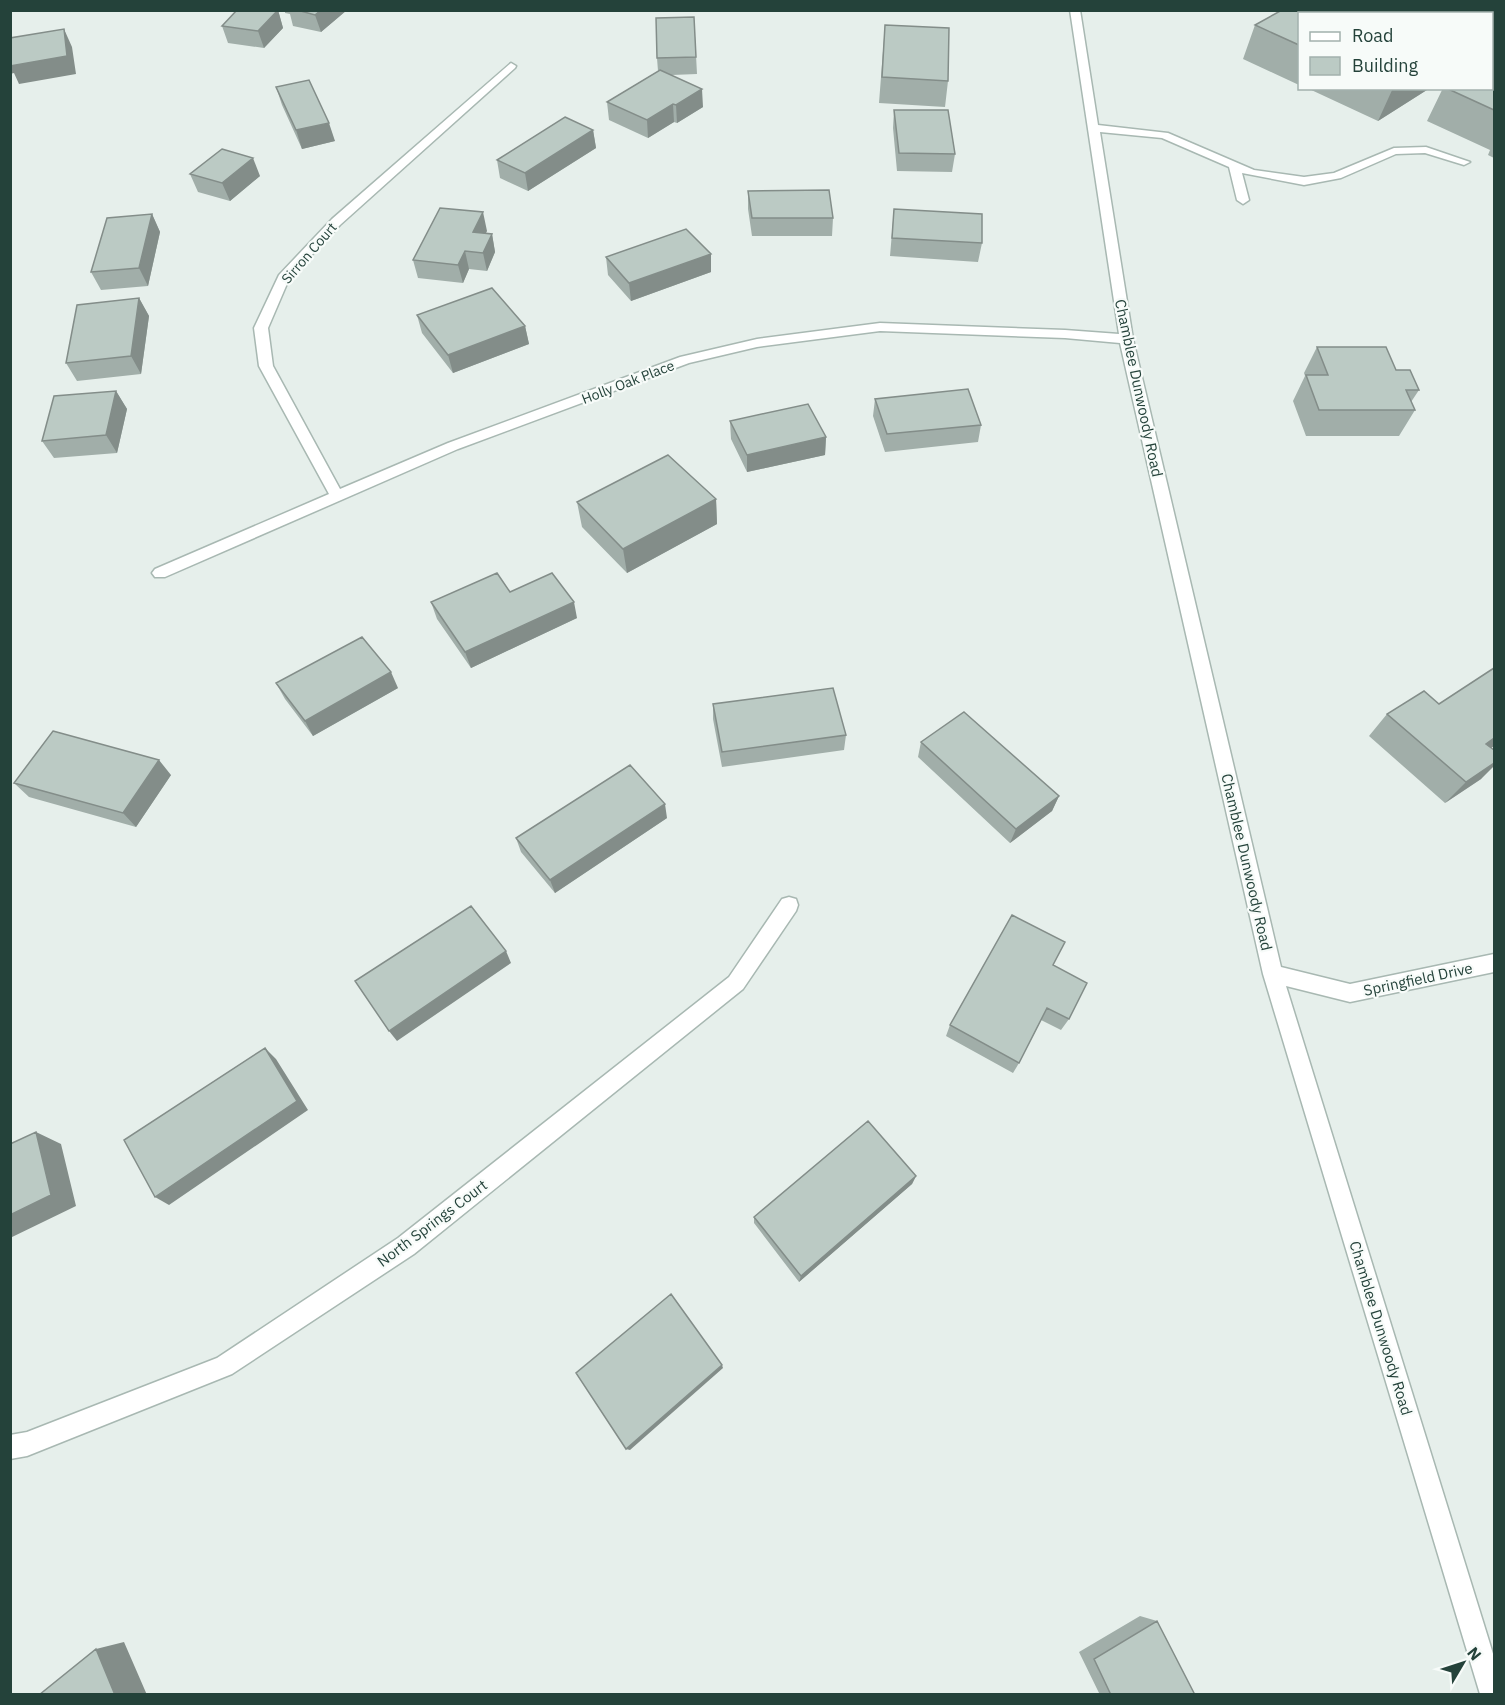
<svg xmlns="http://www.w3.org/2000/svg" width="1505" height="1705" viewBox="0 0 1505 1705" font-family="'IBM Plex Sans',sans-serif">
  <rect width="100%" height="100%" fill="#e6efeb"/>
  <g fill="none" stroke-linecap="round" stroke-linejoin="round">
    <g stroke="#a8b8b2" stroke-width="3">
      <path id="minor" d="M 1070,10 L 1080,10 L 1098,125 L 1168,133 L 1254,170 L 1304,177 L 1334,173 L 1394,148 L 1426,147 L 1470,162 L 1464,165 L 1425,153 L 1396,154 L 1341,178 L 1304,185 L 1242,173 L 1249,200 L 1243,204 L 1237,200 L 1229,167 L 1162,138 L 1100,132 L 1133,339 L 1281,967 L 1350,984 L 1494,954 L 1494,972 L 1350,1002 L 1286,986 L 1494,1657 L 1494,1694 L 1480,1694 L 1263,974 L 1120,343 L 1065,338 L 880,331 L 757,347 L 689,363 L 458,449 L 165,577 L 155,577 L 152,573 L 155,569 L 329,494 L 259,366 L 254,328 L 279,275 L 332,219 L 511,63 L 516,66 L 515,68 L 340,225 L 289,279 L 268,328 L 273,366 L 340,489 L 448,443 L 680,357 L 757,339 L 880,323 L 1065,330 L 1119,334 Z
        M 789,897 L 796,899 L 798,905 L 796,911 L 743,989 L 414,1254 L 232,1374 L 27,1456 L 10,1459 L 10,1435 L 27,1432 L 217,1358 L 398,1238 L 729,977 L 782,899 Z"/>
    </g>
    <use href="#minor" fill="#fff" fill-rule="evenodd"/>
  </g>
  <path fill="#a1aea9" d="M 278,10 L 283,28 L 264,48 L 228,43 L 222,26 Z
    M 285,10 L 347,10 L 321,32 L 293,26 L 290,14 L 285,13 Z
    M 1282,10 L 1494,10 L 1494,158 L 1488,155 L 1490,150 L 1427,121 L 1443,88 L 1491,88 L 1491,14 L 1299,14 L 1299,85 L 1243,59 L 1255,25 Z
    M 694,17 L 697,74 L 672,75 L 703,107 L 677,123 L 674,122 L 648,138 L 609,120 L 607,102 L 658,71 L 657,58 Z
    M 885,25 L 948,81 L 945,107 L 879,103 Z
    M 276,87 L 335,141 L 302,149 L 282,105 Z
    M 1307,88 L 1430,88 L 1378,121 Z
    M 894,110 L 955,154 L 952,172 L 897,171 L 893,128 Z
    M 593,130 L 596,148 L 528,191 L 500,178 L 497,160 Z
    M 190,174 L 260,176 L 230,201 L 198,192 Z
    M 748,191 L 833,218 L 832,236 L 752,236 L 748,209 Z
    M 894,209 L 982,243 L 978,262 L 890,256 Z
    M 152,214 L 160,232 L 148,286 L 101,290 L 91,272 Z
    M 487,231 L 485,233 L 492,234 L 495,252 L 487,271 L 469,269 L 463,283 L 418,278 L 413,260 Z
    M 711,254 L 711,272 L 631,301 L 608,275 L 606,257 Z
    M 139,298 L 149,316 L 141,374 L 77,381 L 66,363 Z
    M 417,315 L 525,326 L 529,344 L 453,373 L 422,333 Z
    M 1317,347 L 1396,370 L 1419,390 L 1411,402 L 1415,410 L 1399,436 L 1306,436 L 1293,401 L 1305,376 L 1304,373 Z
    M 116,391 L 127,409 L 117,453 L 54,458 L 42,441 Z
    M 875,399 L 981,425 L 978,442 L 885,452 L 873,416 Z
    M 730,421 L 826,437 L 825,455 L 747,472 L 731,439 Z
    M 716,499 L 717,524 L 627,573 L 582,527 L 577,502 Z
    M 510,592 L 577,618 L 471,668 L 437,619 L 431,602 Z
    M 276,683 L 398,688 L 313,736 L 285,699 Z
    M 713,704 L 846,735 L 844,750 L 722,767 L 713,719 Z
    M 1439,704 L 1494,746 L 1491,748 L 1481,779 L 1445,803 L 1369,736 L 1387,714 Z
    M 921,742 L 1059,796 L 1052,811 L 1010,843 L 918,757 Z
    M 171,775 L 136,827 L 29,797 L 14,783 Z
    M 667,818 L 555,893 L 521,852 L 516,838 Z
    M 1053,965 L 1069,1019 L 1061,1030 L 1041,1020 L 1019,1063 L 1013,1073 L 946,1036 L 950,1025 Z
    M 916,1176 L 912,1184 L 799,1282 L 754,1223 L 754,1217 Z
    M 1140,1616 L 1157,1621 L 1195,1695 L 1100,1695 L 1079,1652 Z"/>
  <path fill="#838d89" d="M 278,10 L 283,28 L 264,48 L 258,31 Z
    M 321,10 L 347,10 L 321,32 L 315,15 Z
    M 64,29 L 72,47 L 76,74 L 19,84 L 14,73 L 10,74 L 10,57 Z
    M 1393,88 L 1430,88 L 1378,121 Z
    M 702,89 L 703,107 L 677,123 L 676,105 Z
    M 673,104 L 674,122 L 648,138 L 647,120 Z
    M 329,123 L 335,141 L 302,149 L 296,130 Z
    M 593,130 L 596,148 L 528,191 L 525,173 Z
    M 253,158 L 260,176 L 230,201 L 222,183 Z
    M 483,212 L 487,231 L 477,250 L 473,232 Z
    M 152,214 L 160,232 L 148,286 L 139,268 Z
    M 492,234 L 495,252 L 487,271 L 483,253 Z
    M 465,251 L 469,269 L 463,283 L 458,265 Z
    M 711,254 L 711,272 L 631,301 L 629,283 Z
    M 139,298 L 149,316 L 141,374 L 131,356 Z
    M 525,326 L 529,344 L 453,373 L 448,355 Z
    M 116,391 L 127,409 L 117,453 L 106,435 Z
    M 826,437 L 825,455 L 747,472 L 747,455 Z
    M 716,499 L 717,524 L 627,573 L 623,549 Z
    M 574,602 L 577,618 L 471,668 L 465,652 Z
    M 391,672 L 398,688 L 313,736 L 305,721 Z
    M 1494,738 L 1494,746 L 1465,765 L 1486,744 Z
    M 159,760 L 171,775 L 136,827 L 123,813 Z
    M 1494,763 L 1494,766 L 1481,779 L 1445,803 L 1466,782 Z
    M 1059,796 L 1052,811 L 1010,843 L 1016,829 Z
    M 665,804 L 667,818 L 555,893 L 550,880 Z
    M 506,951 L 511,963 L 397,1041 L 389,1031 Z
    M 265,1048 L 276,1059 L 308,1110 L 169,1205 L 155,1197 Z
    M 36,1132 L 61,1144 L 76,1206 L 10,1238 L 10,1215 Z
    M 916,1176 L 912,1184 L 799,1282 L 801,1276 Z
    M 722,1365 L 723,1368 L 630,1450 L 626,1449 Z
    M 124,1642 L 147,1695 L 115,1695 L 96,1649 Z"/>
  <path fill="#bbcac4" stroke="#838d89" stroke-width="1.5" d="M 237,10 L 278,10 L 258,31 L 222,26 Z
    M 297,10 L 321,10 L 315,15 Z
    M 1282,10 L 1494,10 L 1494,20 L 1492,21 L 1494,22 L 1494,41 L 1491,40 L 1491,14 L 1299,14 L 1299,45 L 1255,25 Z
    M 694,17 L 696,57 L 657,58 L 656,18 Z
    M 885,25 L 949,28 L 948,81 L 882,77 Z
    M 64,29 L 67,56 L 10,66 L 10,38 Z
    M 1494,56 L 1494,110 L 1446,88 L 1491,88 L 1491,57 Z
    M 660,70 L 702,89 L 676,105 L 673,104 L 647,120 L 607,102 Z
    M 309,80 L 329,123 L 296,130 L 276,87 Z
    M 894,110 L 948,110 L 955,154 L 899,153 Z
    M 565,117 L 593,130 L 525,173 L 497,160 Z
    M 222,149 L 253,158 L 222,183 L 190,174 Z
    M 829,190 L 833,218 L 752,218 L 748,191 Z
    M 440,208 L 483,212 L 473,232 L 492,234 L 483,253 L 465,251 L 458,265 L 413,260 Z
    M 894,209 L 982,214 L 982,243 L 892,238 Z
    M 152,214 L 139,268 L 91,272 L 107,218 Z
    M 686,229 L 711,254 L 629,283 L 606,257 Z
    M 492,288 L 525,326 L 448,355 L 417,315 Z
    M 139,298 L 131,356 L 66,363 L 77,305 Z
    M 1317,347 L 1386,347 L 1396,370 L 1410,370 L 1419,390 L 1406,390 L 1415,410 L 1319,410 L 1306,375 L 1328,375 Z
    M 968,389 L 981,425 L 887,434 L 875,399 Z
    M 116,391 L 106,435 L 42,441 L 54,396 Z
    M 808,404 L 826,437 L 747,455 L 730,421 Z
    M 668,455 L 716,499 L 623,549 L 577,502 Z
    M 497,573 L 510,592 L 552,573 L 574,602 L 465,652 L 431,602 Z
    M 362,637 L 391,672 L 305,721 L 276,683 Z
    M 1494,668 L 1494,738 L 1486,744 L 1494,750 L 1494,763 L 1466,782 L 1387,714 L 1424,691 L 1439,704 Z
    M 833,688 L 846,735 L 722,752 L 713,704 Z
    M 964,712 L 1059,796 L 1016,829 L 921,742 Z
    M 53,731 L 159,760 L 123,813 L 14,783 Z
    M 630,765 L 665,804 L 550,880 L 516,838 Z
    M 471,906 L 506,951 L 389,1031 L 355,981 Z
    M 1012,915 L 1065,942 L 1053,965 L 1087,983 L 1069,1019 L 1047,1008 L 1019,1063 L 950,1025 Z
    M 265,1048 L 297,1101 L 155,1197 L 124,1140 Z
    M 868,1121 L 916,1176 L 801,1276 L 754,1217 Z
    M 36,1132 L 51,1195 L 10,1215 L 10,1144 Z
    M 671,1294 L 722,1365 L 626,1449 L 576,1373 Z
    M 1157,1621 L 1195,1695 L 1111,1695 L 1094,1659 Z
    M 96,1649 L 115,1695 L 39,1695 Z"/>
  <g text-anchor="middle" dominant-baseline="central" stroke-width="4.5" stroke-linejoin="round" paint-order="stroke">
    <g font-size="14" fill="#24423a" stroke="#f7fbf9">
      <text transform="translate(309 253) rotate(-49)">Sirron Court</text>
      <text transform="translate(628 382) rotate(-21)">Holly Oak Place</text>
    </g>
    <g font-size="15" fill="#24423a" stroke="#f7fbf9">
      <text transform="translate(1139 388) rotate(78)">Chamblee Dunwoody Road</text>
      <text transform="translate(1247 862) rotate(77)">Chamblee Dunwoody Road</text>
      <text transform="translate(1418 979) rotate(-12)">Springfield Drive</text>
      <text transform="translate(432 1223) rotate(-37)">North Springs Court</text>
      <text transform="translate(1381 1328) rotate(73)">Chamblee Dunwoody Road</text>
    </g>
  </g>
  <rect width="1505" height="1705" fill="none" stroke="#24423a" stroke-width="24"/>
  <rect x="1298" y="12" width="195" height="78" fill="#f7fbf9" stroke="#a3b1ad" stroke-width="1.5"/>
  <rect x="1310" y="32" width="30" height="9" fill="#ffffff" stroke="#a3b1ad" stroke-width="1.5"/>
  <text x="1352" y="42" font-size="18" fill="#24423a">Road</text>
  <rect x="1310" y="57" width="30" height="18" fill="#bbcac4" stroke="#a3b1ad" stroke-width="1.5"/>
  <text x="1352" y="72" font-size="18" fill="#24423a">Building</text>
  <g transform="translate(1463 1663) rotate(51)" stroke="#f7fbf9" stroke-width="4.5" paint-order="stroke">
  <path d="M0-4.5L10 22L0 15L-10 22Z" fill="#24423a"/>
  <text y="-9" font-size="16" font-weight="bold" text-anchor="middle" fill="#24423a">N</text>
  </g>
</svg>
